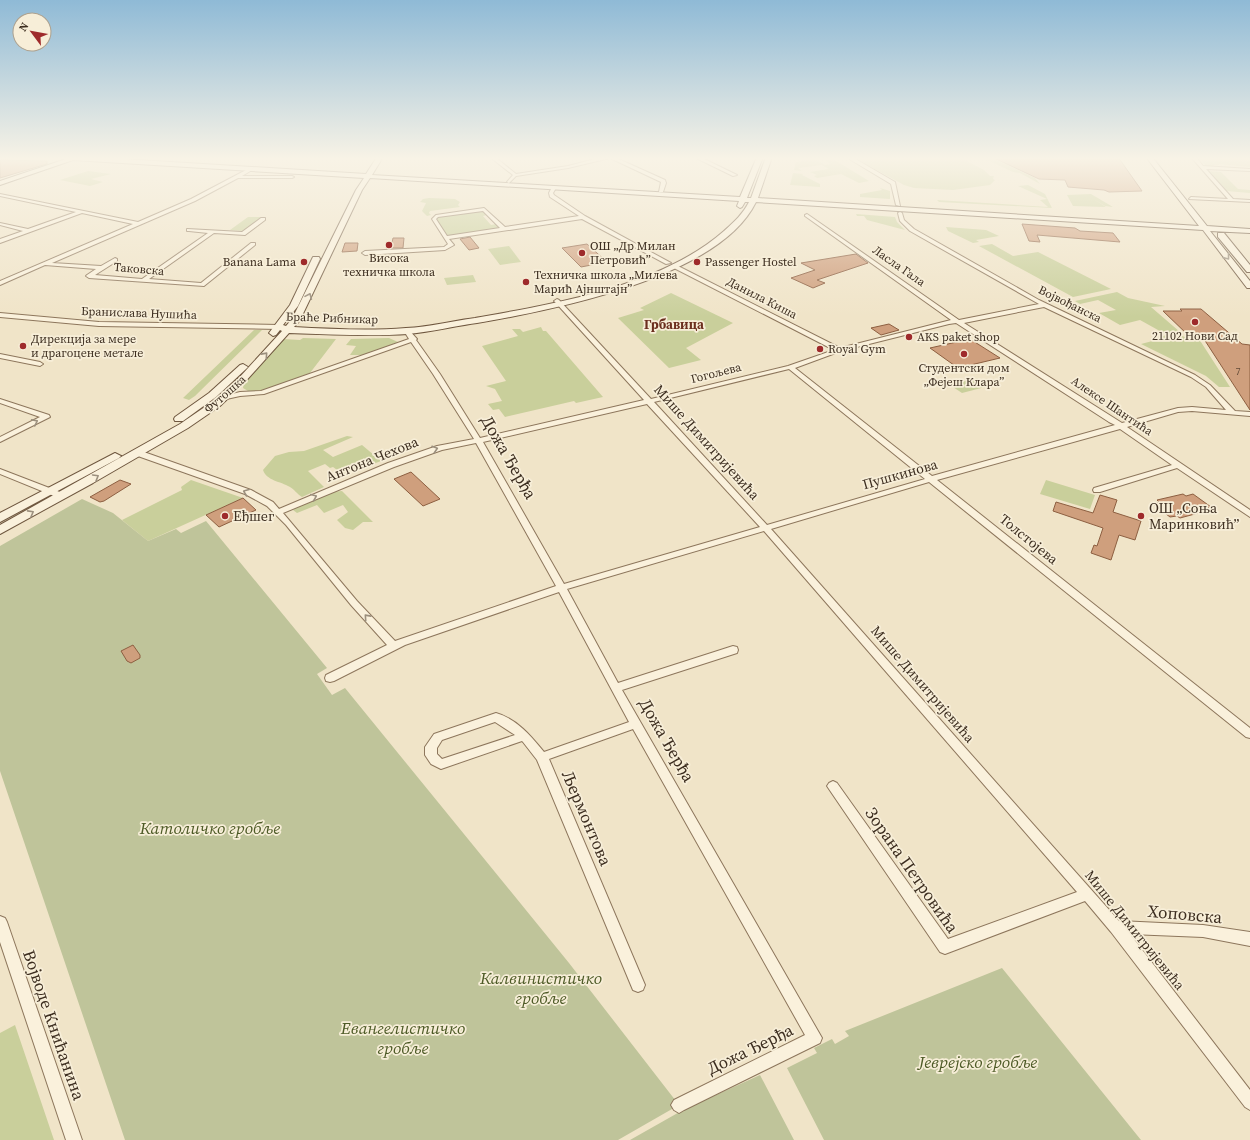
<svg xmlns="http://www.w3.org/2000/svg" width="1250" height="1140" viewBox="0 0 1250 1140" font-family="'Source Serif 4',serif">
  <rect width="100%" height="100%" fill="#f0e4c8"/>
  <path fill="#c9cf9b" d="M 853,157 L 959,157 L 984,170 L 990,176 L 994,176 L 993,179 L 995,180 L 990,185 L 953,190 L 914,188 L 904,185 Z
    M 981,157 L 990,157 L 1035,178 L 1040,184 L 1020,173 L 1013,172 Z
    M 1198,157 L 1250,157 L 1250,167 L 1219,164 L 1219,165 L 1213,165 L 1215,168 L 1207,167 Z
    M 814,159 L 825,165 L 831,164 L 825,160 L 833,159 L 869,181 L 859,183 L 841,174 L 817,178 L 814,176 L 817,175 L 810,172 L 829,169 L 822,165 L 798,168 L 802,171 L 794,170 L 796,162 Z
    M 88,171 L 111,174 L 91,179 L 103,182 L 90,186 L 60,180 Z
    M 1207,171 L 1221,172 L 1238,189 L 1250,190 L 1250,193 L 1226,191 Z
    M 793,173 L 803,174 L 802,175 L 820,184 L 820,187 L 790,185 Z
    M 1028,185 L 1045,194 L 1052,208 L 939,202 L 937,200 L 1048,207 L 1040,200 L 1047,199 L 1018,186 Z
    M 880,188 L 890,191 L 890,199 L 860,197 L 860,194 L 882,190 Z
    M 1091,194 L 1113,207 L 1105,206 L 1092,198 L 1106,207 L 1073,206 L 1067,195 Z
    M 429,198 L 455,199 L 460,202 L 458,205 L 460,207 L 430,211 L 429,213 L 431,215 L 427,216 L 422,211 L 426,203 L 420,202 L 423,199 Z
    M 482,211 L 487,215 L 483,216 L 491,225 L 496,224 L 499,229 L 447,236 L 436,219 L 442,216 L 443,217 Z
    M 856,214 L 895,217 L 897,222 L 905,230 L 867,220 L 864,216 L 857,216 Z
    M 248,217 L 262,217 L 244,231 L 230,230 Z
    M 946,227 L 986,230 L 999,236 L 976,240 L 979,242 L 973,243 L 948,231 Z
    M 992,244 L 1013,256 L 1038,252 L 1111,289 L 1073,297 L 979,246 Z
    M 509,246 L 521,262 L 500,265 L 488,249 Z
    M 473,275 L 476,282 L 447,285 L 444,278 Z
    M 1117,292 L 1128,298 L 1165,306 L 1151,307 L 1180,332 L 1176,334 L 1188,338 L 1199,339 L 1230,387 L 1219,387 L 1206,376 L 1141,344 L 1160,339 L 1157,338 L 1167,335 L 1140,320 L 1120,325 L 1099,313 L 1116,310 L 1098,300 L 1080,304 L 1075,301 Z
    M 671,293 L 733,323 L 686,348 L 701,360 L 669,368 L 618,318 L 644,310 L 640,308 Z
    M 541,327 L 543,331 L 546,331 L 603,397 L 576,403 L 574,401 L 505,417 L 499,409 L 493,410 L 488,404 L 502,401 L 495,389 L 486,386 L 506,381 L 482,346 L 518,336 L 512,329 L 520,329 L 523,332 Z
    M 254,330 L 262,330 L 195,396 L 189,400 L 183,398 Z
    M 303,338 L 336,339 L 310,373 L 262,391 L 248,391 L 243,388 L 244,382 L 283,339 L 300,340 Z
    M 389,338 L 398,342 L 364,355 L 350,355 L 356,346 L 346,345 L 351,339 Z
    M 977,378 L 989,386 L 962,393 L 950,385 Z
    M 347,436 L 353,437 L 323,450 L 333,457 L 362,445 L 381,461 L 344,475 L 333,467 L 330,468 L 325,464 L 308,471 L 324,487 L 302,497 C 297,494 294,489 290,487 C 280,481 267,481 263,470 L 275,456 L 289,452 L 304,451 Z
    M 191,480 L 243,498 L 148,541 L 122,520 L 182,490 L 181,487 Z
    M 1046,480 L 1095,495 L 1090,509 L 1040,494 Z
    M 342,491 L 373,522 L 363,522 L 353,530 L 345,528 L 337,520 L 348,512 L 343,505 L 324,513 L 317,505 L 297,513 L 293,510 L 303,504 L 332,492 Z
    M 15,1025 L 54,1140 L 0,1140 L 0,1033 Z"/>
  <path fill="#bfc49a" d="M 82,499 L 113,513 L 148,541 L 176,529 L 181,533 L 206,521 L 327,668 L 317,674 L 332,695 L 345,688 L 569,963 L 679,1105 L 618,1140 L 125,1140 L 0,771 L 0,546 Z
    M 1002,968 L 1141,1140 L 824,1140 L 787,1068 L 817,1053 L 814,1048 L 832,1039 L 835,1044 L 849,1036 L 845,1031 Z
    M 760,1075 L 794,1140 L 630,1140 L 683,1110 Z"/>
  <path fill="#cf9f7d" stroke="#8d5f41" d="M 992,157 L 1118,157 L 1142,191 L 1109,192 L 1104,190 L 1068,187 L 1065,180 L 1039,179 Z
    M 0,160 L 47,161 L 47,164 L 0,178 Z
    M 1022,224 L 1075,228 L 1080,231 L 1113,233 L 1120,242 L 1037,235 L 1040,242 L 1029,241 Z
    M 470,237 L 479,248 L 469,250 L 460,239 Z
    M 393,238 L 404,238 L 403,248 L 391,248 Z
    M 345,243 L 358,243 L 357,251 L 342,252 Z
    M 587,244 L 607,262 L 581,267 L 562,248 Z
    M 856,254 L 868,263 L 817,280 L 825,283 L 813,288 L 791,278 L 815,270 L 801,263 Z
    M 1180,309 L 1201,309 L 1242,344 L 1250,345 L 1250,410 L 1202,336 L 1189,336 L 1163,311 L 1182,311 Z
    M 889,324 L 899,330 L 881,335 L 871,328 Z
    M 970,339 L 1000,358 L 958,368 L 930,348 Z
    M 411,472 L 440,499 L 423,506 L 394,479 Z
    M 120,480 L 131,484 L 104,501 L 100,502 L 90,497 Z
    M 1183,494 L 1186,496 L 1193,494 L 1211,507 L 1204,509 L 1206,511 L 1180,518 L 1177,516 L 1170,517 L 1153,504 L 1159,502 L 1157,500 Z
    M 1100,495 L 1117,500 L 1113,512 L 1141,521 L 1135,540 L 1119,535 L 1111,560 L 1091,553 L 1094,545 L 1097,546 L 1103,528 L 1053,511 L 1056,502 L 1093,513 Z
    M 243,498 L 256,510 L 219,527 L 206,515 Z
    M 133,645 L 140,655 L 140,658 L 131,663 L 127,661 L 121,651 Z"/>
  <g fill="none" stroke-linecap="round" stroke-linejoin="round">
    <g stroke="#8d765c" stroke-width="2">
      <path id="street" d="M 490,157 L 495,157 L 516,174 L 568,166 L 603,157 L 614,157 L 665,180 L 666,183 L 663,192 L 659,192 L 661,182 L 610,158 L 568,168 L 516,176 L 509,183 L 507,182 L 513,175 Z
        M 694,157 L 700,157 L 737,175 L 733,176 Z
        M 846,157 L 852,157 L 895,182 L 900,206 L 896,205 L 891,184 Z
        M 1191,157 L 1196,157 L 1203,166 L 1250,169 L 1250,171 L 1206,169 L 1233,199 L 1250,200 L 1250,202 L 1189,199 L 1191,197 L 1228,199 Z
        M 248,169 L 252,170 L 242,176 L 292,176 L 294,177 L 292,178 L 238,178 L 195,201 L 52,263 L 101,266 L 115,258 L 117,259 L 117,261 L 95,275 L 142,279 L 208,233 L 189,231 L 187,231 L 187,229 L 242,232 L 261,218 L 265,218 L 265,220 L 245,235 L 214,233 L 149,279 L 201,283 L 251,243 L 255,243 L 255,245 L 204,286 L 89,278 L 86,276 L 87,275 L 96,269 L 45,265 L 0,285 L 0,281 L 133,224 L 82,213 L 0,243 L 0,239 L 23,231 L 0,225 L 0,223 L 28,229 L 76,212 L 0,196 L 0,194 L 138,222 L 191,199 Z
        M 552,187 L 556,188 L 553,193 L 554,195 L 585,216 L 671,263 L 666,264 L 582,219 L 449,239 L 454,245 L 445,250 L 365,255 L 362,253 L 365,251 L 444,247 L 448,244 L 432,219 L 436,215 L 484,208 L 505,227 L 579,216 L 550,197 L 549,193 ZM 483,211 L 500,228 L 447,236 L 436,219 L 438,217 Z
        M 900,212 L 902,213 L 904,220 L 914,229 L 1039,300 L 1195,375 L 1210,385 L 1235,411 L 1250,412 L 1250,416 L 1192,411 L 1178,412 L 1127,427 L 1250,510 L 1250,517 L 1177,468 L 1100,492 L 1094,492 L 1093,490 L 1094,488 L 1172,465 L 1120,429 L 937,480 L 1250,728 L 1250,738 L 1246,737 L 929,482 L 771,529 L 1119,921 L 1203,925 L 1250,932 L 1250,946 L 1203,937 L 1130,934 L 1250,1090 L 1250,1110 L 1245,1107 L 1111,932 L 1085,901 L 945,954 L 940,952 L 829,789 L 827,786 L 829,783 L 833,781 L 837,783 L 948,939 L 1077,892 L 764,531 L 567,589 L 618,683 L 733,646 L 737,647 L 738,650 L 737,653 L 622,690 L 822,1038 L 820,1043 L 684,1110 L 679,1113 L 674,1110 L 671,1105 L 674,1100 L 805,1035 L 633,729 L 549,759 L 645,985 L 643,990 L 638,992 L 633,990 L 537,760 L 523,742 L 522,741 L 441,769 L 431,764 L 425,755 L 425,747 L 434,734 L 496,713 C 517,719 531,736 544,752 L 629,722 L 559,592 L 405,645 L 334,681 L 330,682 L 326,681 L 325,678 L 326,675 L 387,645 L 351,605 L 286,525 L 267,506 L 245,494 L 135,455 L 134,453 L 135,451 L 141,451 L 251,490 L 273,502 L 279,509 L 388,463 L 437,446 L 474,439 L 433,374 L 411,342 L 264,394 L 240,396 L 222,400 L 219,398 L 220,397 L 240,392 L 261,391 L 409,339 L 404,331 L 407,329 L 409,330 L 417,339 L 416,340 L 440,374 L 480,438 L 644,400 L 555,302 L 554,301 L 557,299 L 559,300 L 651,399 L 788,366 L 834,350 L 672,267 L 671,266 L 674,264 L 840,348 L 951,320 L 805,216 L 805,215 L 807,214 L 959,320 L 1039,304 L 910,231 L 900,221 L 898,213 ZM 1044,307 L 1191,377 L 1206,387 L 1226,410 L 1192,407 L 1178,408 L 1122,423 L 964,323 ZM 956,323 L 1109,422 L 1115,425 L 932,476 L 795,368 L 841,351 L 949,324 ZM 789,369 L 925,479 L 767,525 L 654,402 ZM 647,404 L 760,527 L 564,584 L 483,442 ZM 476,443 L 556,586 L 395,641 L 357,601 L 283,513 L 394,467 L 442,450 ZM 495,722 L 515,735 L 442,759 L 437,754 L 437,748 L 442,740 Z
        M 0,313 L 99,322 L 279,325 L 282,327 L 279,329 L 99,326 L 0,317 Z
        M 0,354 L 40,362 L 43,364 L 40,366 L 0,358 Z
        M 0,399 L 49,415 L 50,417 L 0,442 L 0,437 L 40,417 L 0,403 Z
        M 0,469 L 65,494 L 66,496 L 65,498 L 59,498 L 0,474 Z
        M 0,916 L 5,918 L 7,922 L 82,1140 L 66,1140 L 0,942 Z"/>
    </g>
    <g stroke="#6f573f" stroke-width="2">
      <path id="secondary" d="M 53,157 L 90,157 L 366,174 L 377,157 L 383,157 L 372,175 L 740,197 L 757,157 L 763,157 L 747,198 L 751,198 L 766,157 L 772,157 L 758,198 L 1199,226 L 1146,157 L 1152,157 L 1207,226 L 1250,229 L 1250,233 L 1210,231 L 1250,281 L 1250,288 L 1247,288 L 1203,230 L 756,202 C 719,278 553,310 477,323 C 454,326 431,332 408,334 C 368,337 329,334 289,333 L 244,383 L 220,406 L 188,428 L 93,483 L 0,534 L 0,525 L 180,424 L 212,402 L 238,379 L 282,331 L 280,330 L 276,335 L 273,336 L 269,333 L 290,305 L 312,259 L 313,257 L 319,257 L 320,259 L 298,306 L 283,325 L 286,326 L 292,319 L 356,190 L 364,178 L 73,160 L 0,185 L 0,181 L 66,159 ZM 370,178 L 739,201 L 737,206 L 740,208 L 742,207 L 745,202 L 749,202 C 743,214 734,222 724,231 C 662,286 554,304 475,318 C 452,321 429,327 406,328 C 369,331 331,329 294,327 L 300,320 L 362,190 Z
        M 1218,233 L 1224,233 L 1250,265 L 1250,272 L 1247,272 L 1218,237 Z
        M 243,364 L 248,367 L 246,369 L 216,397 L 183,421 L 175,421 L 174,419 L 175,417 L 209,393 L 240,365 Z
        M 115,453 L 121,456 L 119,458 L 0,522 L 0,513 Z"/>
    </g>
    <use href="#street" fill="#faf1dc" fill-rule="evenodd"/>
    <use href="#secondary" fill="#faf1dc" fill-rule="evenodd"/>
  </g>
  <defs><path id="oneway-chevron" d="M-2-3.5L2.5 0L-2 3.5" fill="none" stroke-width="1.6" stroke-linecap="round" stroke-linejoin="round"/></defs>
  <g stroke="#9c907e">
    <use href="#oneway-chevron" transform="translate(1227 257) rotate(52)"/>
    <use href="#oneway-chevron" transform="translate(309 296) rotate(-66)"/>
    <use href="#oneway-chevron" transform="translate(265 355) rotate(-48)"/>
    <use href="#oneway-chevron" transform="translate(35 422) rotate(-27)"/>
    <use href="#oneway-chevron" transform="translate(435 449) rotate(-18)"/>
    <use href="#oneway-chevron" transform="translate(96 477) rotate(-30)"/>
    <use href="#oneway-chevron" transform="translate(246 492) rotate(-159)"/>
    <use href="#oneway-chevron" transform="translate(314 497) rotate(-23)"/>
    <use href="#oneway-chevron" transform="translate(31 513) rotate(-29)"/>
    <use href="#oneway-chevron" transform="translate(367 617) rotate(-132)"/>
  </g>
  <linearGradient id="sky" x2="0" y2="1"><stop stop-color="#8fbad6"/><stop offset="0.5" stop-color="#f8f3e6"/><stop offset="1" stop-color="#f8f3e6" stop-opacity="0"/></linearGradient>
  <rect width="1250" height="317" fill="url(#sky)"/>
  <g fill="#9e2a2b" stroke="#f7eed8" stroke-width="1.5">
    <circle cx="389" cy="245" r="4"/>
    <circle cx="582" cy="253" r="4"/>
    <circle cx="304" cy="262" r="4"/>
    <circle cx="697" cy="262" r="4"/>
    <circle cx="526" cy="282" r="4"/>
    <circle cx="1195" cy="322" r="4"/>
    <circle cx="909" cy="337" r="4"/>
    <circle cx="23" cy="346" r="4"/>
    <circle cx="820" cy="349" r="4"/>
    <circle cx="964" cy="354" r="4"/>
    <circle cx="225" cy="516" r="4"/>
    <circle cx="1141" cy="516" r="4"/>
  </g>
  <g text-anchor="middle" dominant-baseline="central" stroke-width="3.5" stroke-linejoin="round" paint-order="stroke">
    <g font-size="10" fill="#624a37">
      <text x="1238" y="371">7</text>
    </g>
    <g font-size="12" fill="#3d2e20" stroke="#f7eed8" text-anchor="start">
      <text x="590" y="246">ОШ „Др Милан<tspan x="590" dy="14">Петровић”</tspan></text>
      <text x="389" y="258" text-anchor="middle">Висока<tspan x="389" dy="14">техничка школа</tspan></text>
      <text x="296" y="262" text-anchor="end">Banana Lama</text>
      <text x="705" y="262">Passenger Hostel</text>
      <text x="534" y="275">Техничка школа „Милева<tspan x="534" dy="14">Марић Ајнштајн”</tspan></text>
      <text x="1195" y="336" text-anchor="middle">21102 Нови Сад</text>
      <text x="917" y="337">AKS paket shop</text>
      <text x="31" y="339">Дирекција за мере<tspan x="31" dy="14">и драгоцене метале</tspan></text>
      <text x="828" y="349">Royal Gym</text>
      <text x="964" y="368" text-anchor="middle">Студентски дом<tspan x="964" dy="14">„Фејеш Клара”</tspan></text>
    </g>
    <g font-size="12" fill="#3d2e20" stroke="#f7eed8">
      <text transform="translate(899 266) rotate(35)">Ласла Гала</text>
      <text transform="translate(139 269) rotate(5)">Таковска</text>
      <text transform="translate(762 298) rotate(27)">Данила Киша</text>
      <text transform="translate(1070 304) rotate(26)">Војвођанска</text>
      <text transform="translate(139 313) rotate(2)">Бранислава Нушића</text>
      <text transform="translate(332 318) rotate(2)">Браће Рибникар</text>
      <text transform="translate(716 373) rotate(-14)">Гогољева</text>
      <text transform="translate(225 394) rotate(-41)">Футошка</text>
      <text transform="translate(1112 406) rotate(34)">Алексе Шантића</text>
    </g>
    <g font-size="13" font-weight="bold" fill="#6b2e1e" stroke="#f7eed8">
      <text x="674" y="324">Грбавица</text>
    </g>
    <g font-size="14" fill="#3d2e20" stroke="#f7eed8">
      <text transform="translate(707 442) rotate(48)">Мише Димитријевића</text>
      <text transform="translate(372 459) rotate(-22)">Антона Чехова</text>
      <text transform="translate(900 474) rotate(-16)">Пушкинова</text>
      <text transform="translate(1029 539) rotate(39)">Толстојева</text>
      <text transform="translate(923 684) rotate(49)">Мише Димитријевића</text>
      <text transform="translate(1135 930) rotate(51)">Мише Димитријевића</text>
    </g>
    <g font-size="14" fill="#3d2e20" stroke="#f7eed8" text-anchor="start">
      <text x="1149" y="508">ОШ „Соња<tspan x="1149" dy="16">Маринковић”</tspan></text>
      <text x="233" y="516">Еђшег</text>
    </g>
    <g font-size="17" fill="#3d2e20" stroke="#f7eed8">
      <text transform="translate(509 457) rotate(60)">Дожа Ђерђа</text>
      <text transform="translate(667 740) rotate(60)">Дожа Ђерђа</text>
      <text transform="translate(587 818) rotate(67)">Љермонтова</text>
      <text transform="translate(912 870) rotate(55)">Зорана Петровића</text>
      <text transform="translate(1185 914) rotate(5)">Хоповска</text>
      <text transform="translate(54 1025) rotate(71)">Војводе Книћанина</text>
      <text transform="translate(750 1049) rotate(-26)">Дожа Ђерђа</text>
    </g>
    <g font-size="17" font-style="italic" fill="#4d5a26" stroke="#f7eed8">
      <text x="210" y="828">Католичко гробље</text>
      <text x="541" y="978">Калвинистичко<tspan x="541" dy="20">гробље</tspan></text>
      <text x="403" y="1028">Евангелистичко<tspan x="403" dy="20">гробље</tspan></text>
      <text x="978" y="1062">Јеврејско гробље</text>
    </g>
  </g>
  <g transform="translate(32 32) rotate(302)"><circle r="19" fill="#f7eed8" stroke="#ada18e"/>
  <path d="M0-3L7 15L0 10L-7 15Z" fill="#9e2a2b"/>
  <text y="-6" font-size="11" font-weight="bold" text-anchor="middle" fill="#3d2e20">N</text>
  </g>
</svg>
